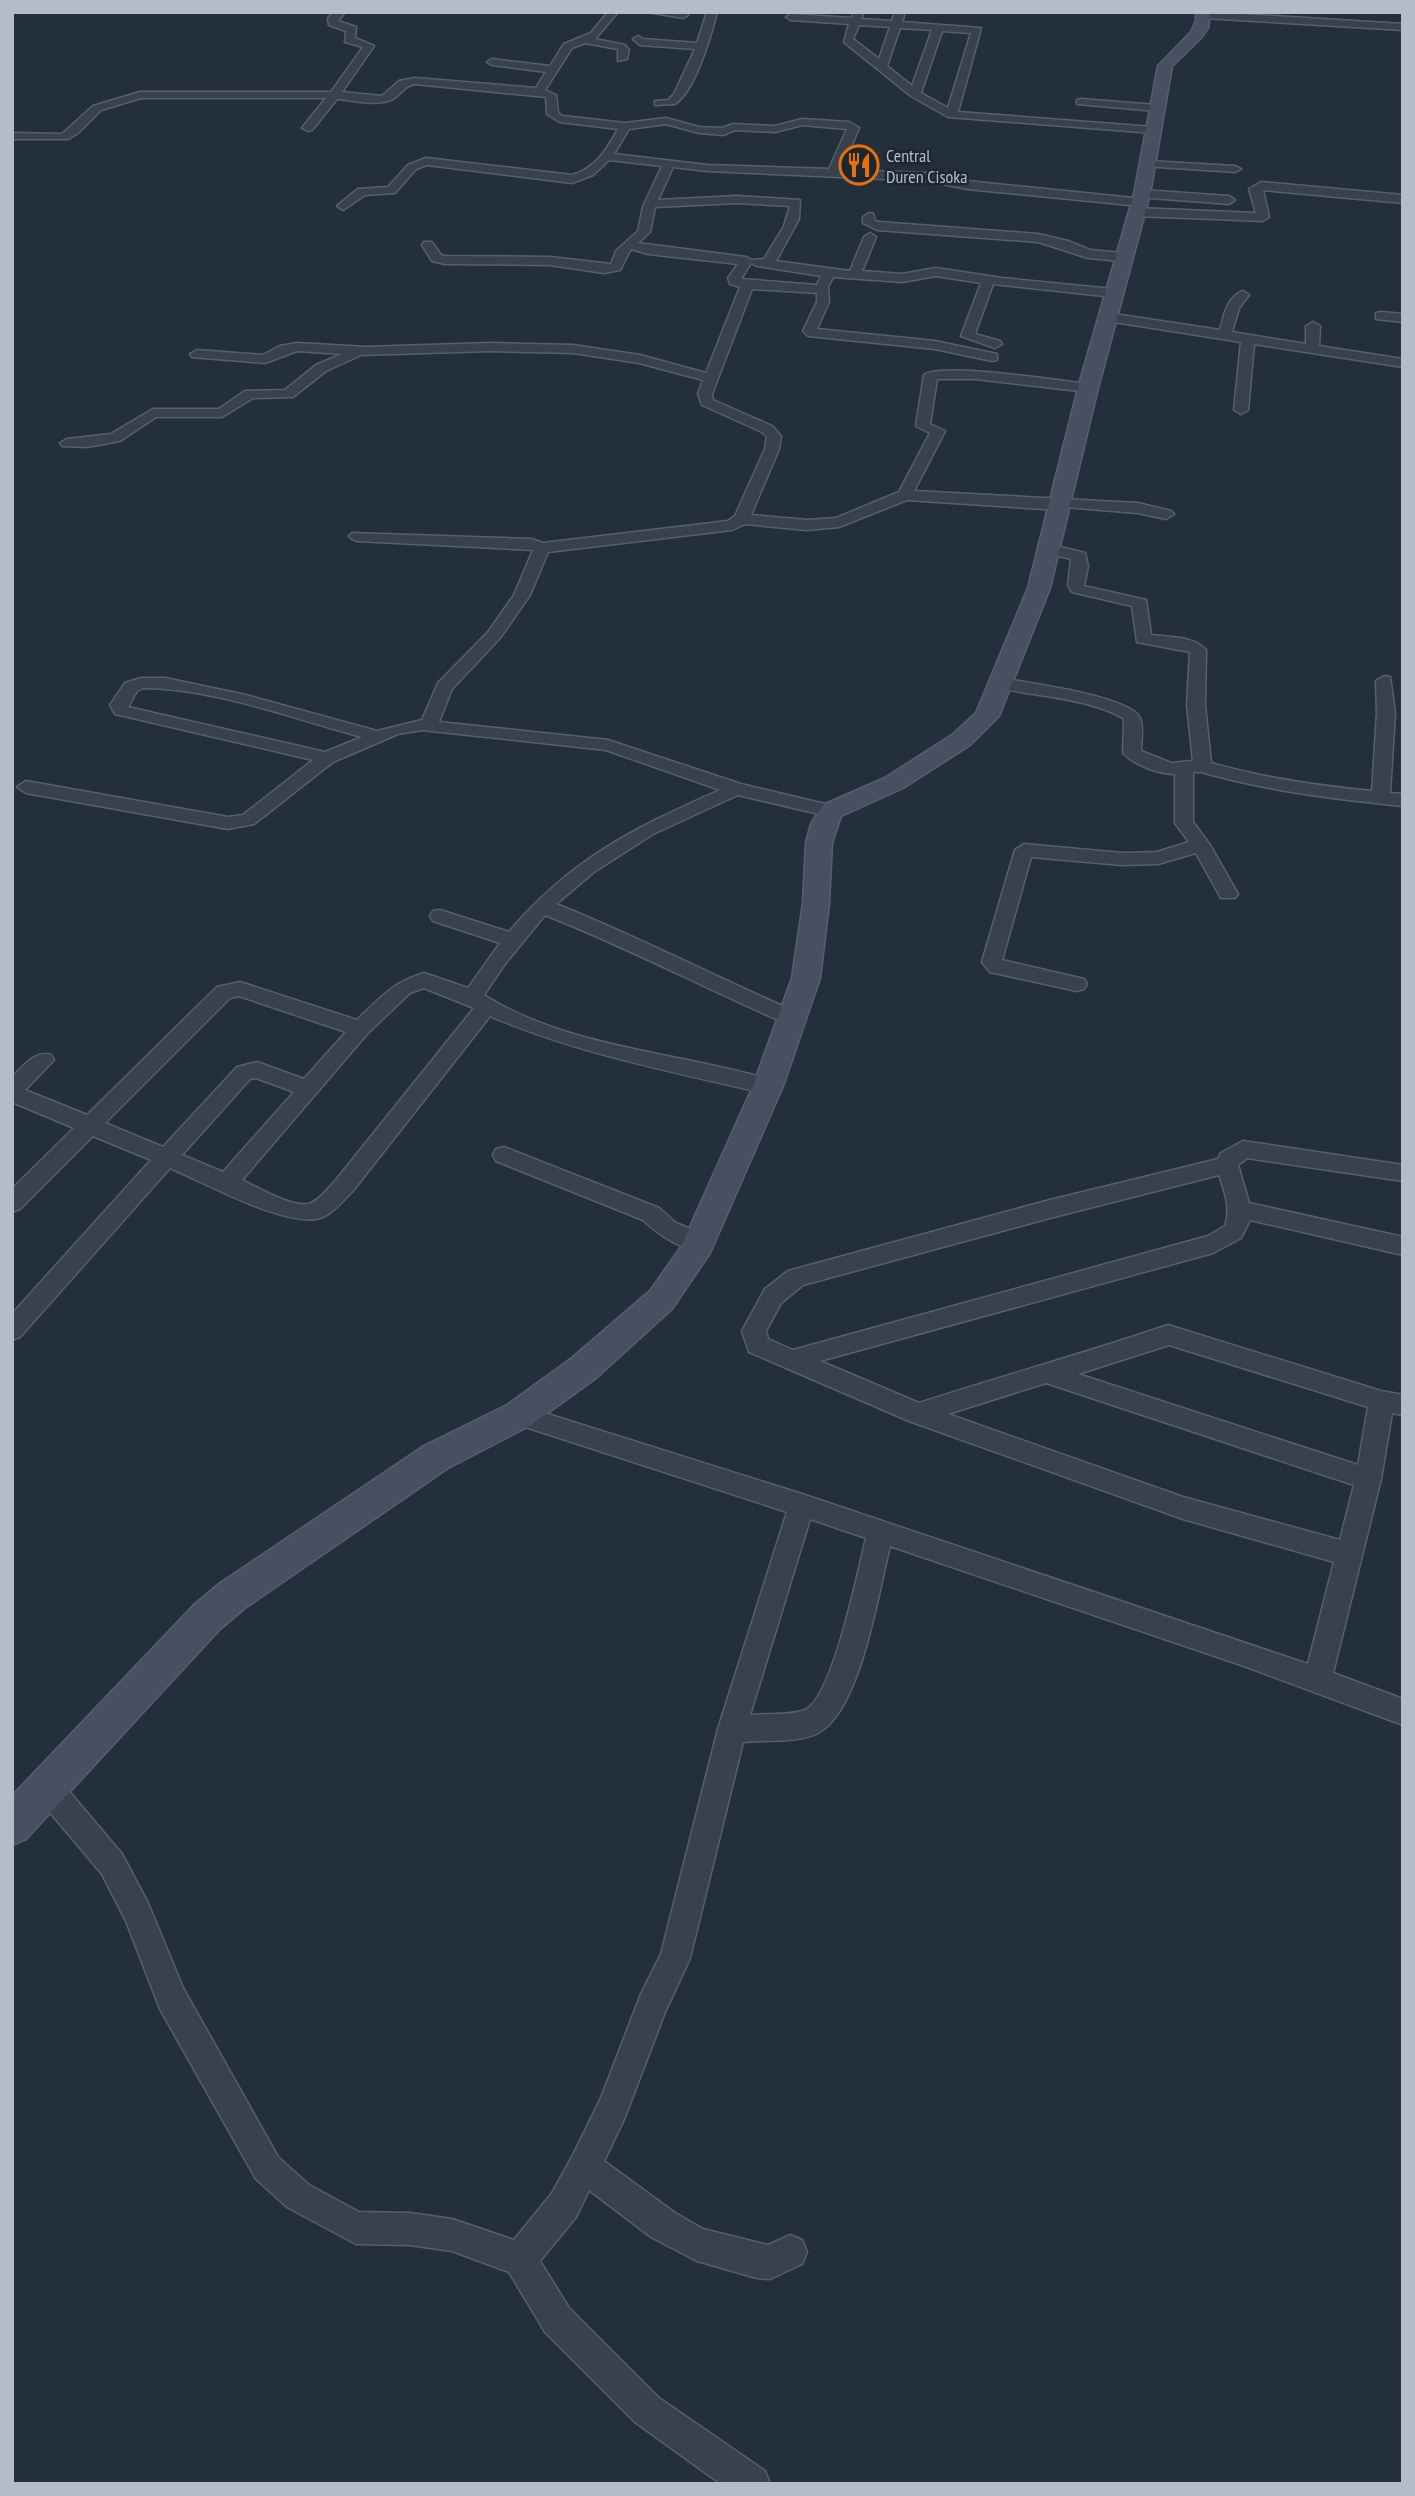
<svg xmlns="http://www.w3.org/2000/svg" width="1415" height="2496" viewBox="0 0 1415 2496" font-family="'PT Sans Narrow',sans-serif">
  <rect width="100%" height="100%" fill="#242f3e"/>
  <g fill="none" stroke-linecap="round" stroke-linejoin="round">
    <g stroke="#565f6c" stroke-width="3">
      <path id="street" d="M 334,12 L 345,12 L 338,21 L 356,27 L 355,38 L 374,46 L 342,92 L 382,96 L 399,81 L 415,78 L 536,88 L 546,72 L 492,65 L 487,62 L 492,59 L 550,66 L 564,44 L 591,33 L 608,12 L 618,12 L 595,39 L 625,45 L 629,50 L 627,59 L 618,61 L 618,49 L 585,43 L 572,48 L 545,90 L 556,95 L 558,113 L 563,116 L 625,123 L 666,118 L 699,127 L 722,128 L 733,124 L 775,126 L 802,119 L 849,122 L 859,128 L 841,170 L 928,173 L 967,181 L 1144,199 L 1146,202 L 1140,206 L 967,189 L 928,181 L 707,171 L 673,167 L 658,200 L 737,196 L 800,200 L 799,219 L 776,261 L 850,271 L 864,237 L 870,233 L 876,237 L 862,271 L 902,274 L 936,268 L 1002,278 L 1113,289 L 1119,293 L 1113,297 L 993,284 L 975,334 L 1000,341 L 1002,344 L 995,348 L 961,336 L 981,283 L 936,276 L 902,282 L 833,277 L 828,287 L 829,302 L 817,329 L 935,341 L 997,354 L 997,360 L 992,361 L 935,349 L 808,336 L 803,331 L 817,302 L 817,293 L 752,289 L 712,394 L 713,400 L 772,426 L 781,436 L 779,449 L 751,515 L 807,520 L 836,518 L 899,492 L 930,433 L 916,426 L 924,375 C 940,362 1061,381 1088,384 L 1095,388 L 1088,392 L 976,379 L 937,379 L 930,424 L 945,431 L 914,491 L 1138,503 L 1171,511 L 1174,514 L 1166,519 L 1138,513 L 1064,507 L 1058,510 L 907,500 L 839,527 L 807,530 L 745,524 L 732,530 L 548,552 L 530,595 L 500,638 L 452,689 L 439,722 L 608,740 L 741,784 L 838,807 L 841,811 L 832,817 L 738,795 L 653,834 L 594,872 L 556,904 C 639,937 717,978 799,1013 L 802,1018 L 799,1023 L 792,1025 L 785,1023 C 704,988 627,947 545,915 L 505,964 L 484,995 C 567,1048 683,1053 775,1081 L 779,1086 L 775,1091 L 768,1094 C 674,1072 579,1054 490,1016 L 352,1192 C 343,1200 335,1212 323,1217 C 291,1231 204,1182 170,1168 L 20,1337 L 12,1340 L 12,1314 L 151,1160 L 93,1136 L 20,1209 L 12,1212 L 12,1189 L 74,1128 L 12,1102 L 12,1077 C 24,1066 35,1050 51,1055 L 54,1060 L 25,1090 L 87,1115 L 217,987 L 240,982 L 357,1020 C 379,999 393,982 424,973 L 468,988 L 500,943 L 433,921 L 430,916 L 433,911 L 440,910 L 509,932 C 571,859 634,828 720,790 L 606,750 L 422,730 L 398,734 L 333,762 L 254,824 L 228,829 L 26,793 L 17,787 L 26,781 L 228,817 L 243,815 L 313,760 L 115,714 L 110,705 L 125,683 L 141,678 L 165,678 L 246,695 L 377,731 L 422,720 L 438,683 L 488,632 L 514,595 L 533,550 L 357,541 L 352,539 L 349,536 L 352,533 L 531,539 L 543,543 L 728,521 L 735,516 L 765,449 L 767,437 L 762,432 L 702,405 L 698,394 L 703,380 L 639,363 L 573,353 L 490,351 L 361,355 L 326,371 L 293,397 L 253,398 L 222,417 L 156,417 L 120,441 L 87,447 L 62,446 L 60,443 L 67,439 L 111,434 L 153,409 L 219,409 L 245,391 L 285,390 L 316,365 L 342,354 L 297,351 L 265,363 L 192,357 L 190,354 L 197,350 L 263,355 L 280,346 L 297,343 L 366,347 L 490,343 L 573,345 L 640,355 L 706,373 L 740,287 L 730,284 L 728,278 L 738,264 L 648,254 L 631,249 L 620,270 L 604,273 L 550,265 L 445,264 L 432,261 L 422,245 L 424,242 L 432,242 L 441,255 L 445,256 L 550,257 L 611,264 L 616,251 L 638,231 L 643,207 L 662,166 L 609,160 L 593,175 L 572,183 L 427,165 L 416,169 L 395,193 L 365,195 L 343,210 L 337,206 L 358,189 L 388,187 L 408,165 L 426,158 L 572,175 C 595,169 608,148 618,129 L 560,122 L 547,114 L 546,97 L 415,84 C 403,86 402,94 393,99 C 379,107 352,100 337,99 L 312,130 L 308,131 L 302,128 L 326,98 L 141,98 L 101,110 L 78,133 L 68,139 L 12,139 L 12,133 L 62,134 L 93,106 L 140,92 L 331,92 L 363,47 L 345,42 L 346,31 L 329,25 L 328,18 ZM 666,124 L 699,133 L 724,135 L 735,130 L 775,132 L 802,125 L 847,129 L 829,169 L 707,165 L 614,154 L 629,129 ZM 737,203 L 790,206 L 784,226 L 764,259 L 752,260 L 746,257 L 638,243 L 650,232 L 655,207 ZM 751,263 L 757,266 L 821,276 L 817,285 L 741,279 ZM 143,688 C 212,688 295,719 362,737 L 325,752 L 128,707 L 137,691 ZM 424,988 L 474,1008 L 336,1180 C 329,1187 321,1199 311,1203 C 295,1210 257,1187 242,1180 L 367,1034 L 410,993 ZM 239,996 L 346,1032 L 304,1079 L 257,1062 L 237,1067 L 163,1147 L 105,1123 L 230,998 ZM 256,1078 L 294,1092 L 223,1172 L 182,1155 L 250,1079 Z
        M 648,12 L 684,12 L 688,15 L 683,18 Z
        M 707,12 L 717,12 C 711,36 695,91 675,104 L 655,105 L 655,101 L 668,100 L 674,94 L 695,49 L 640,45 L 633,39 L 638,36 L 643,39 L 697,43 Z
        M 854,12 L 864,12 L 861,19 L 892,21 L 895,12 L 905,12 L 902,22 L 981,28 L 958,112 L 1153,127 L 1159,130 L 1153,133 L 948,117 L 911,96 L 844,42 L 849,24 L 791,20 L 786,17 L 791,14 L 852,18 ZM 859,25 L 890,27 L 879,59 L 853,39 ZM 900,28 L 932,30 L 912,86 L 887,66 ZM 942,31 L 971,33 L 948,108 L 921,93 Z
        M 1208,12 L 1403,24 L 1403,30 L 1204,18 L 1199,15 Z
        M 1081,99 L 1156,105 L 1161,108 L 1156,111 L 1077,104 L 1077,100 Z
        M 1148,161 L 1235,166 L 1241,169 L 1235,172 L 1144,166 L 1142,164 Z
        M 1261,182 L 1403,195 L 1403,203 L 1263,190 L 1269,217 L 1263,221 L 1137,216 L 1131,212 L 1137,208 L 1256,213 L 1249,189 Z
        M 1142,190 L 1229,196 L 1235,200 L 1229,204 L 1138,197 L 1136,194 Z
        M 869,213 L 873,214 L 875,221 L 879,222 L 1038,234 L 1068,241 L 1090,250 L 1122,253 L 1128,257 L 1122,261 L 1088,258 L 1038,242 L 877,230 L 863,223 L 863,217 Z
        M 1243,291 L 1249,295 L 1239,308 L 1232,332 L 1306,344 L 1306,326 L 1313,322 L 1320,326 L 1319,346 L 1403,359 L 1403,367 L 1254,344 L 1248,410 L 1241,414 L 1234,410 L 1241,342 L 1108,321 L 1101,317 L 1108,313 L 1220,330 C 1224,315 1227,297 1243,291 Z
        M 1381,312 L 1403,314 L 1403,322 L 1376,319 L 1376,313 Z
        M 1048,544 L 1085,553 L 1088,566 L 1084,586 L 1146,600 L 1151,635 C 1169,637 1194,636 1206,650 L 1205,705 L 1211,763 C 1264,778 1317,786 1372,791 L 1377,713 L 1376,681 L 1384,676 L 1390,677 L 1395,713 L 1390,793 L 1403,794 L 1403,806 C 1334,799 1268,791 1201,772 L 1193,772 L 1193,822 L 1210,845 L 1238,894 L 1235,898 L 1221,898 L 1196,853 L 1158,864 L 1122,865 L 1031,857 L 1002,960 L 1084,979 L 1087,984 L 1084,989 L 1077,991 L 990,972 L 982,962 L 1015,850 L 1024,844 L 1122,853 L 1157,852 L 1189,842 L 1175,823 L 1175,774 C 1159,774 1134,765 1123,753 L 1124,723 L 1123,718 C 1085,697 1037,697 995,687 L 993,683 L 1001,678 C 1027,683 1130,696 1140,718 C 1144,728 1141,741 1141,751 L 1171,763 L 1193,761 L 1187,705 L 1190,652 L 1137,642 L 1132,606 L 1072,592 L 1068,585 L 1071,559 L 1043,552 L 1040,549 L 1043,546 Z
        M 1243,1141 L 1403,1165 L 1403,1181 L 1247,1158 L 1238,1165 L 1249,1203 L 1403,1237 L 1403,1255 L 1250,1220 L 1241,1238 L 1213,1253 L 820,1361 L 919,1403 C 1002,1376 1086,1353 1168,1325 L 1381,1391 L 1403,1395 L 1403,1415 L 1392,1413 L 1381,1479 L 1333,1673 L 1403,1699 L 1403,1725 L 1244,1666 L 890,1546 C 878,1593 861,1710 818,1733 C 800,1743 763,1740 743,1742 L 690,1958 L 665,2012 L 625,2117 L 604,2161 L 675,2213 L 703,2229 L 768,2245 L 790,2235 L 802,2240 L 807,2252 L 802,2264 L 770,2279 L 757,2278 L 697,2261 L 651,2237 L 589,2190 L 576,2217 L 540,2261 L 569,2308 L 659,2398 L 765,2471 L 770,2484 L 721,2484 L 635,2422 L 545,2332 L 509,2272 L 452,2251 L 410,2245 L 356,2244 L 287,2207 L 256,2179 L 160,2009 L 126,1921 L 102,1874 L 37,1797 L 33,1787 L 37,1777 L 47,1773 L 57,1777 L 122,1854 L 148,1903 L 183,1988 L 278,2157 L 309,2185 L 359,2212 L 410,2213 L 452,2219 L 514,2240 L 552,2193 L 573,2155 L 601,2098 L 641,1994 L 661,1954 L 718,1729 L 787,1512 L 510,1422 L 507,1415 L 510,1408 L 519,1405 L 802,1494 L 1308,1664 L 1334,1562 L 1183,1519 L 909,1421 L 749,1352 L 742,1331 L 765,1289 L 788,1271 L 1046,1201 L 1218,1159 L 1221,1153 ZM 1219,1175 C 1225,1192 1231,1209 1225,1226 L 1208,1236 L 793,1350 L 768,1339 L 766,1331 L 781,1303 L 803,1285 L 1046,1219 ZM 1169,1345 L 1368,1407 L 1358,1465 L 1078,1374 ZM 1046,1383 L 1354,1485 L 1340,1540 L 1183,1497 L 948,1414 ZM 810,1519 L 866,1538 C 858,1571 833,1697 805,1710 C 791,1716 766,1713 750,1715 Z
        M 504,1147 L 659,1208 L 676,1223 L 707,1236 L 710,1242 L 707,1248 C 686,1255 658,1234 643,1220 L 496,1161 L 493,1155 L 496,1149 Z"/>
    </g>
    <g stroke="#565f6c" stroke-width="3">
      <path id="secondary" d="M 1196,12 L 1210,12 L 1208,28 L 1201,38 L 1172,66 L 1150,194 L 1098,388 L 1050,588 L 999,716 L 970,745 L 903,788 L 841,816 L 832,843 L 829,903 L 820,978 L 783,1086 L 710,1253 L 672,1309 L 596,1378 L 531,1425 L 448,1468 L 245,1608 L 220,1629 L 26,1839 L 12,1845 L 12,1796 L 194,1605 L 219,1584 L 424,1446 L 507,1405 L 572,1358 L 650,1291 L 681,1247 L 753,1086 L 792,978 L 803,903 L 806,843 L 811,824 L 823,805 L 885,778 L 952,735 L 976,713 L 1028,588 L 1078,388 L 1134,194 L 1158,66 L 1191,32 L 1196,21 Z"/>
    </g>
    <use href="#street" fill="#38414e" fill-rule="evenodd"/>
    <use href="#secondary" fill="#465061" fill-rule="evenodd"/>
  </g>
  <defs>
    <g id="restaurant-ring" transform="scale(2.0125)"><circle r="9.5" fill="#1d2633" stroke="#e8710a" stroke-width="1.5"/><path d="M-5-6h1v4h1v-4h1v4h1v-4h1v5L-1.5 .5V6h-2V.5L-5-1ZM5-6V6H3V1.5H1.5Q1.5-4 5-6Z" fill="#e8710a"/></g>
  </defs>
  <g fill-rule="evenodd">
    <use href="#restaurant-ring" x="859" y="165"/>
  </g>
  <g text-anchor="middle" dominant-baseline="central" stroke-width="5" stroke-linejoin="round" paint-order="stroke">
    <g font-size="18" fill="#b4bcc9" stroke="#1d2633" text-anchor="start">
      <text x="886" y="155">Central<tspan x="886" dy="21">Duren Cisoka</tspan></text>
    </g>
  </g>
  <rect width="1415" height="2496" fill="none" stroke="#b4bcc9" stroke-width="28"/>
</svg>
